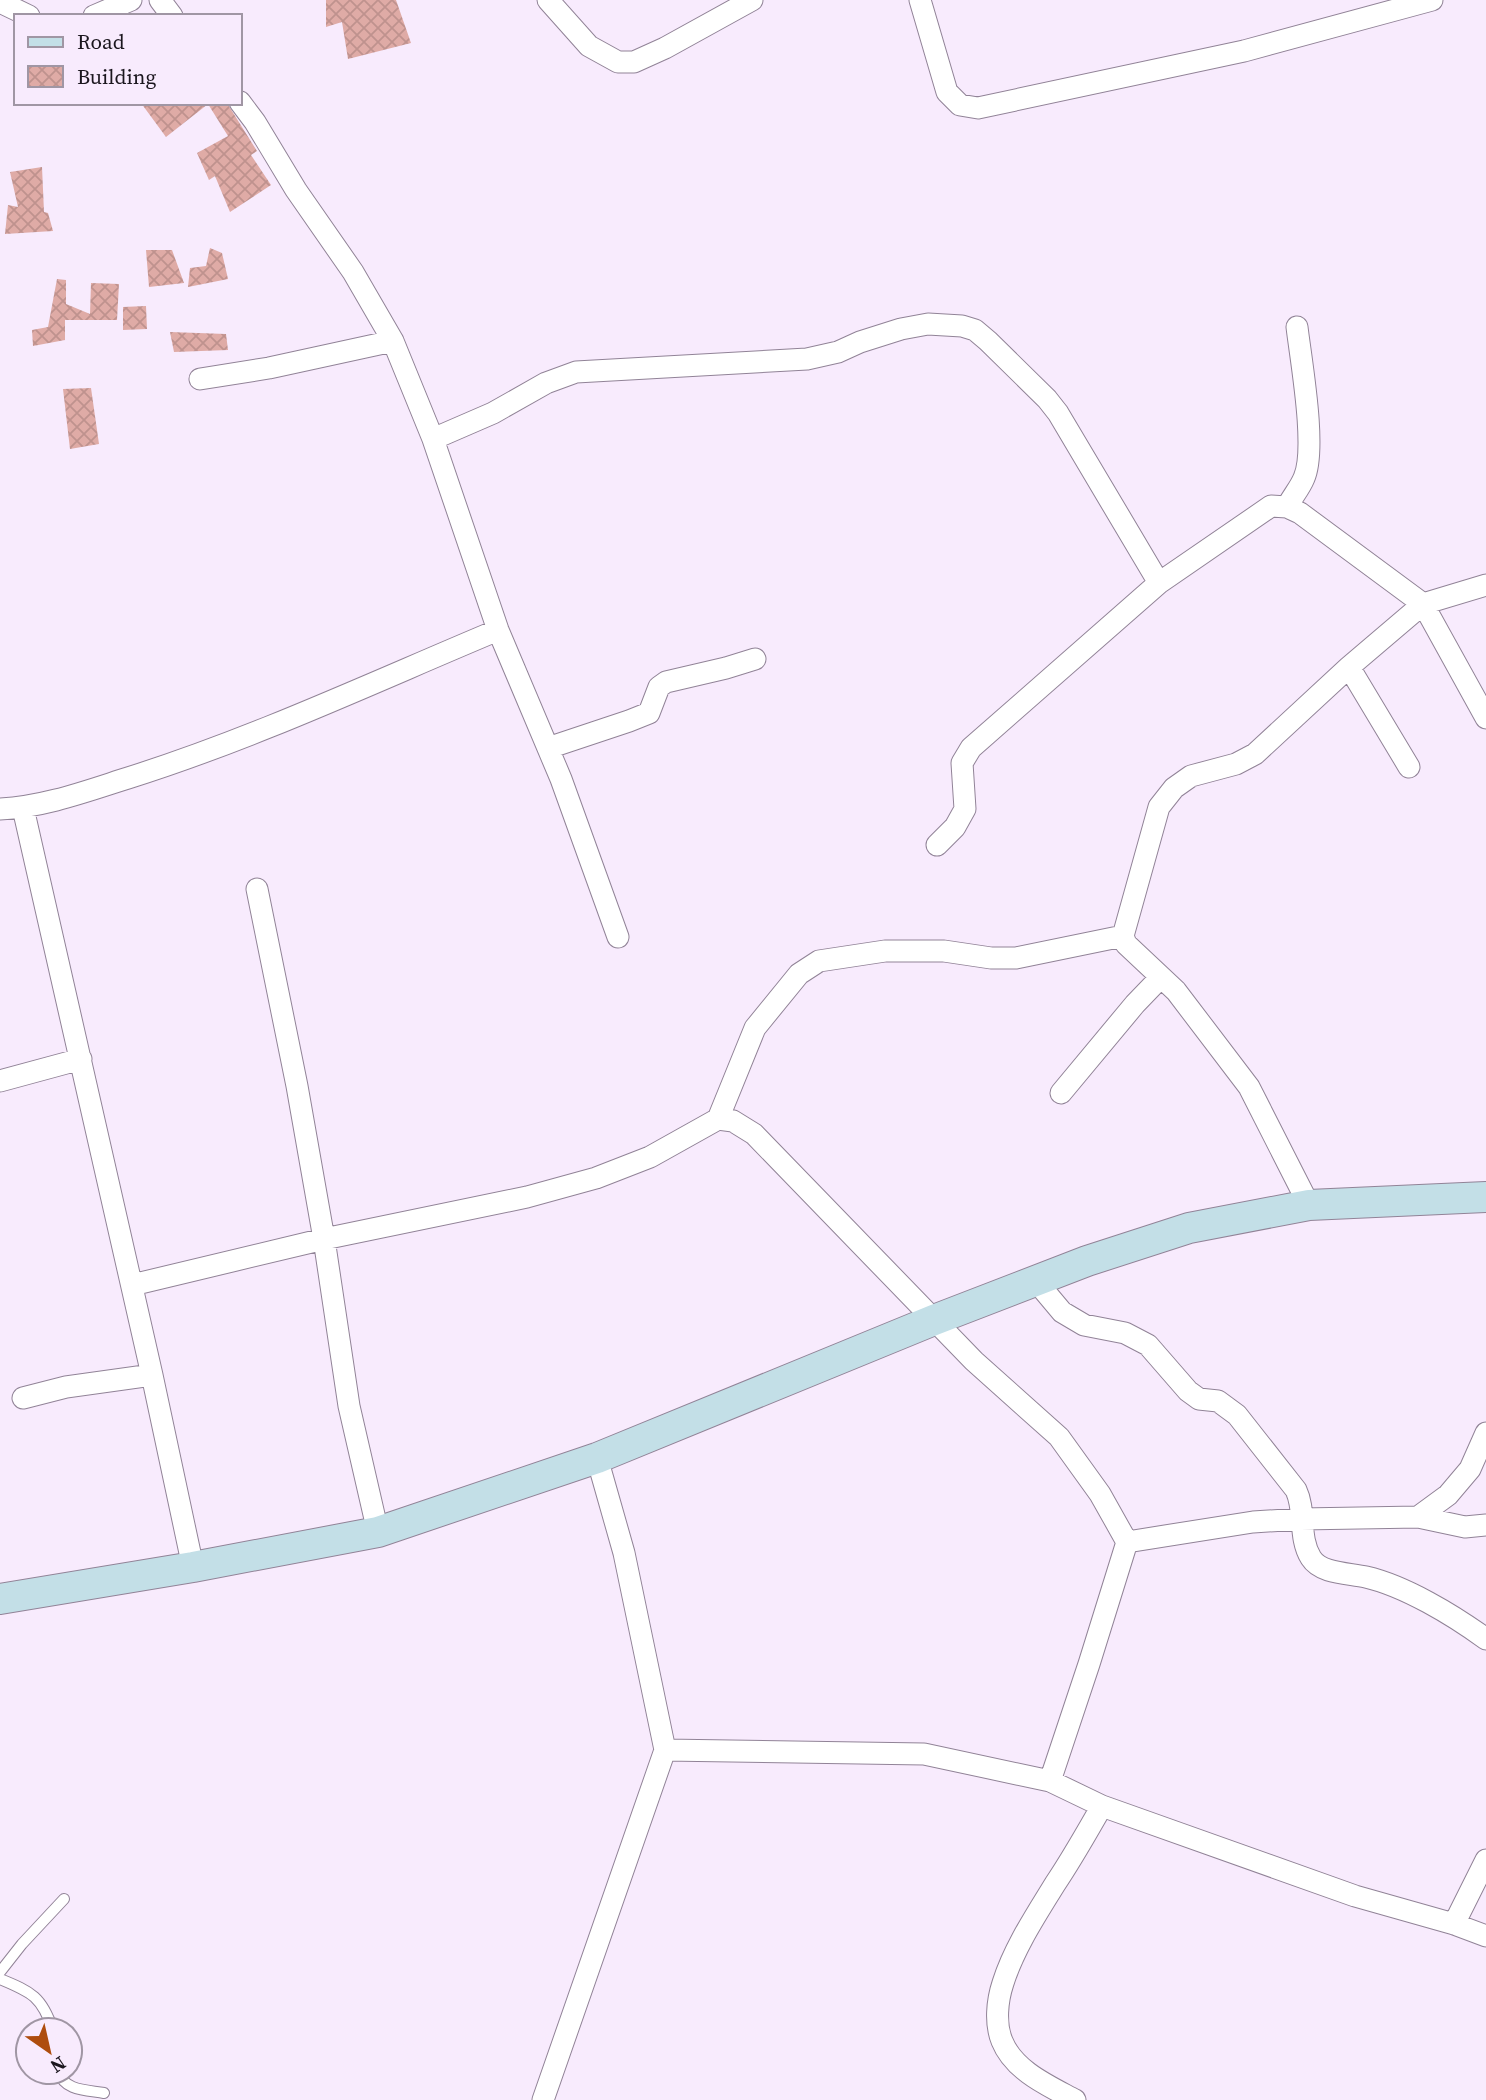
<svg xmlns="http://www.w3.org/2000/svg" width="1486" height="2100" viewBox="0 0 1486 2100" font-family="'Source Serif 4',serif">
  <defs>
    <pattern id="building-cross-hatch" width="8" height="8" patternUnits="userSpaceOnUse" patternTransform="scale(1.75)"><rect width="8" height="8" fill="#dfaba6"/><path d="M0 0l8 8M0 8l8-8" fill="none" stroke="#bf928e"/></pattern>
  </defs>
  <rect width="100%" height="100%" fill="#f8ebfd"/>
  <path fill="url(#building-cross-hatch)" d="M 326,0 L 396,0 L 411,43 L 348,59 L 342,22 L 326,27 Z
    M 141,103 L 227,103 L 257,151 L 251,155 L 271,185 L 230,212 L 215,176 L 209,180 L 197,153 L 228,136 L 208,104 L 166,137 Z
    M 42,167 L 44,212 L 48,213 L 53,231 L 5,234 L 8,205 L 18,207 L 10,172 Z
    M 210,248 L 222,253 L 228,279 L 188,287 L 190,268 L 206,266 Z
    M 146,250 L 172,250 L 184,283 L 149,287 Z
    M 57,279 L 66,280 L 66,304 L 90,314 L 91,283 L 119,284 L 117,320 L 65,320 L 65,340 L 33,346 L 32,330 L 48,327 Z
    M 146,306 L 147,329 L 123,330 L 123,307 Z
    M 170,332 L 226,334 L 228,350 L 174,352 Z
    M 91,388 L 99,444 L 70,449 L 63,389 Z"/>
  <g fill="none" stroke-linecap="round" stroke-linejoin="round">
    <g stroke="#918397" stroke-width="12">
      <path id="lane" d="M 0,1972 L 22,1944 L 64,1899
        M 0,1979 C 32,1992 42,1997 53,2030
        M 59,2072 C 64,2091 87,2090 104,2093"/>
    </g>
    <g stroke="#918397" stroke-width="23">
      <path id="street" d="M 160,0 L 172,16
        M 548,0 L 589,46 L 618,62 L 634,62 L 665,48 L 752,0
        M 920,0 L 947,92 L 960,105 L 978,108 L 1244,51 L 1432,0
        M 0,2 L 29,16
        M 94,16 L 131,0
        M 240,102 L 255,122 L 296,190 L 353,272 L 393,341 L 433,439 L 498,630 L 561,779 L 618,937
        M 200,379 L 269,368 L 393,341
        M 433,439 L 493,413 L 546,383 L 576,372 L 807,359 L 838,352 L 860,342 L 901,329 L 928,324 L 962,326 L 975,330 L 988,341 L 1047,399 L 1058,413 L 1159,583
        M 1287,507 C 1292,497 1300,488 1304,478 C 1317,449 1301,361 1297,327
        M 1349,667 L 1409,767
        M 548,748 L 629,721 L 649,713 L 659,687 L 666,682 L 726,668 L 755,659
        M 23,808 L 152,1375 L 193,1567
        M 0,809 C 44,807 87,791 128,778 C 255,738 376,681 498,630
        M 937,845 L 955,827 L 965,809 L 962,763 L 971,748 L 1159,583 L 1271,506 L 1287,507 L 1300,513 L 1423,604 L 1486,718
        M 257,889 L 297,1086 L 324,1239 L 349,1406 L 378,1532
        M 0,1081 L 81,1059
        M 1061,1093 L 1135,1004 L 1161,977
        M 718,1119 L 755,1028 L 799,974 L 819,961 L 885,951 L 944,951 L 991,958 L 1016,958 L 1123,936
        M 1309,1205 L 1249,1087 L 1176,991 L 1126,944 L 1123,936 L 1159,807 L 1174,788 L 1191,776 L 1236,764 L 1255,754 L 1349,667 L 1423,604 L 1486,585
        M 1036,1281 L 1062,1312 L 1084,1325 L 1125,1333 L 1148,1345 L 1188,1391 L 1199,1399 L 1218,1401 L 1237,1415 L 1296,1490 C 1306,1511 1298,1537 1311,1558 C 1321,1574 1349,1573 1366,1577 C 1405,1586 1453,1615 1486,1639
        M 132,1285 L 324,1239 L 527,1197 L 596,1178 L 650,1157 L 718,1119 L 733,1121 L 754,1134 L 974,1361 L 1059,1437 L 1100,1494 L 1127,1542
        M 23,1398 L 66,1387 L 152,1375
        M 1418,1517 L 1448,1495 L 1470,1469 L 1486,1433
        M 665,1750 L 924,1754 L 1050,1781 L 1102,1806 L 1355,1896 L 1454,1924 L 1486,1936
        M 1050,1781 L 1089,1664 L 1127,1542 L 1253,1522 L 1301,1519 L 1418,1517 L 1465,1527 L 1486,1525
        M 1454,1924 L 1486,1860
        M 543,2100 L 665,1750 L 624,1553 L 597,1458
        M 1075,2100 C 1049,2086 1014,2071 1002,2041 C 995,2024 997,2001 1003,1983 C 1014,1948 1036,1915 1055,1884 C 1072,1859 1087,1832 1102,1806"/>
    </g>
    <g stroke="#918397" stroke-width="32">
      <path id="secondary" d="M 0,1599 L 193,1567 L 378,1532 L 597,1458 L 934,1320 L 1087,1261 L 1189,1228 L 1309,1205 L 1486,1197"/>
    </g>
    <use href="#lane" stroke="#fff" stroke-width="10"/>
    <use href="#street" stroke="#fff" stroke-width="21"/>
    <use href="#secondary" stroke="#c3dfe7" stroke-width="30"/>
  </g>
  <rect x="14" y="14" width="228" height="91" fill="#f8ebfd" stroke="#a096a4" stroke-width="2"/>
  <rect x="28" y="37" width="35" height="10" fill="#c3dfe7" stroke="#a096a4" stroke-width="2"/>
  <text x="77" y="49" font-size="21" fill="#1b161e">Road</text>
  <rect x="28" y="66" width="35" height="21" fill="url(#building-cross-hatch)" stroke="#a096a4" stroke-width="2"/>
  <text x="77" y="84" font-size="21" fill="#1b161e">Building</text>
  <g transform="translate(49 2051) rotate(146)"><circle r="33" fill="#f8ebfd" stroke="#a096a4" stroke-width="2"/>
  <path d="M0-5L12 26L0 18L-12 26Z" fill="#ae4d0e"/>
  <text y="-10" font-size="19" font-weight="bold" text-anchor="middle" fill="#1b161e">N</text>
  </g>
</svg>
